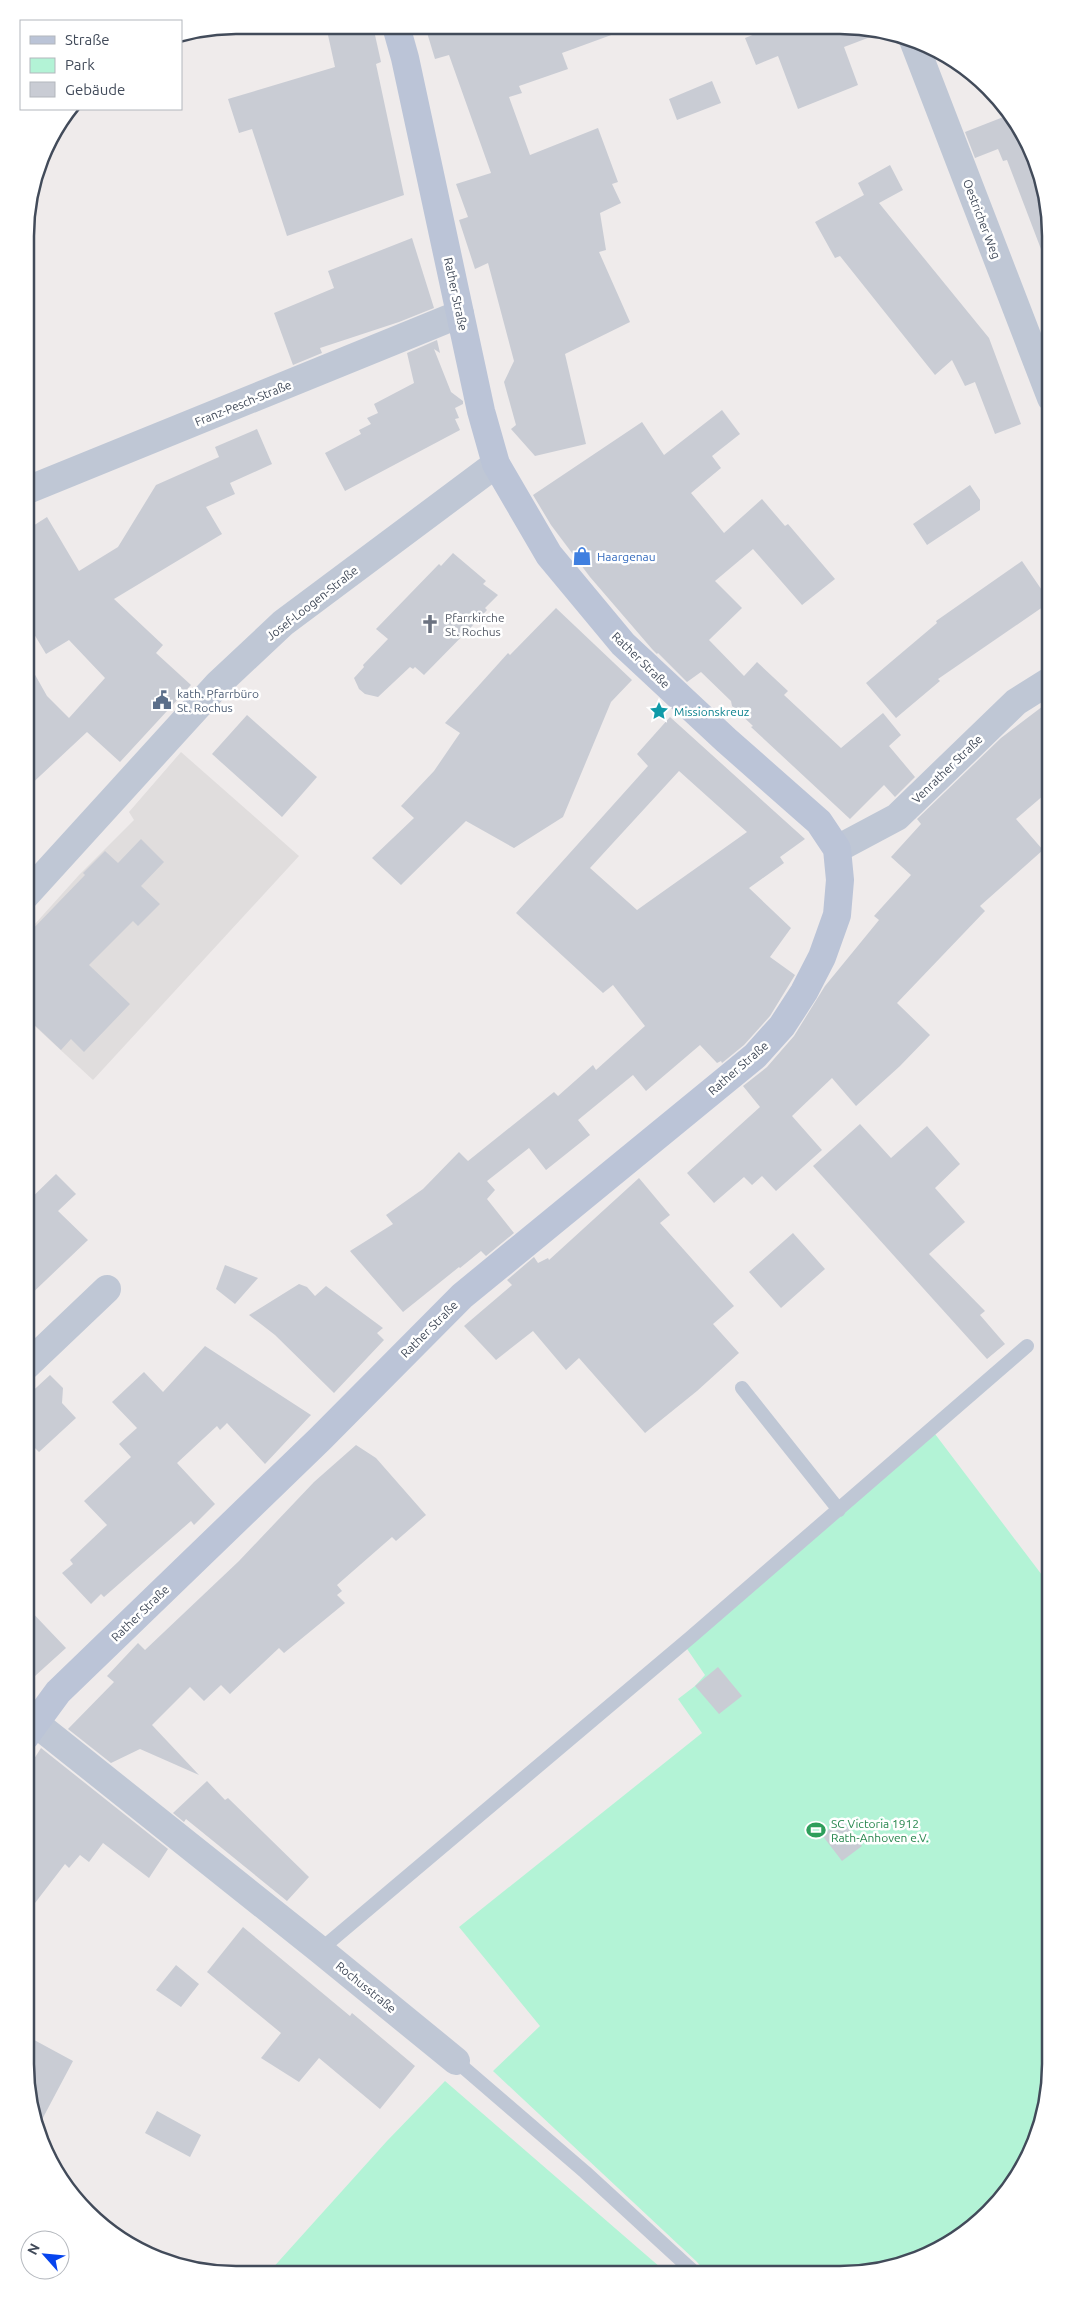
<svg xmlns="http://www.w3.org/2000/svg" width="1076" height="2300" viewBox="0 0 1076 2300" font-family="Ubuntu,sans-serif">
  <rect width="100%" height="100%" fill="#efebeb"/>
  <path fill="#e0dddd" d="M 181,752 L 299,856 L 93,1080 L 25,1017 L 25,935 L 79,875 L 134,820 L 129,812 Z"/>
  <path fill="#b3f3d6" d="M 932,1430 L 1051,1587 L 1051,2079 L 1035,2145 L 1007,2193 L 958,2239 L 895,2268 L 841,2275 L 708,2274 L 696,2261 L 493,2071 L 540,2026 L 459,1927 L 702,1733 L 678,1699 L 695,1686 L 705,1675 L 685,1646 Z
    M 445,2081 L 668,2274 L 270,2271 L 387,2141 Z"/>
  <path fill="#c9ccd4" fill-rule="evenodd" d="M 326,26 L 373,26 L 381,62 L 376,64 L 404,195 L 287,236 L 252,129 L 239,133 L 228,99 L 335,67 Z
    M 425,26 L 625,27 L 625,30 L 562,53 L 568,69 L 519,86 L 522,93 L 509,97 L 530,155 L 598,128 L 618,182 L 612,184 L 621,203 L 600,213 L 606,250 L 599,252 L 630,322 L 565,354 L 586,444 L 535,456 L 511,429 L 516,425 L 504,382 L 514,361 L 488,263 L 475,269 L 459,220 L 468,217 L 456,184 L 491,173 L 449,55 L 435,59 Z
    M 770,28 L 881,29 L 886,31 L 844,47 L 858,85 L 798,109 L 778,56 L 756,65 L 745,38 Z
    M 712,81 L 721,103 L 677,120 L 669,99 Z
    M 1011,114 L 1016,119 L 1044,181 L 1051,235 L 1051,256 L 1044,257 L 1007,160 L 1003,161 L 998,149 L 975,158 L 965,132 Z
    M 890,165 L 903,190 L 879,203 L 989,338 L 1021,424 L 995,434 L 975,382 L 965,386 L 952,360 L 935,375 L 840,256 L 835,258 L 815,222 L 864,195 L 858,183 Z
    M 412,238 L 434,308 L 399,322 L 320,348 L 322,353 L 293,365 L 274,313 L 334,288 L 328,271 Z
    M 437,340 L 440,353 L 434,349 L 451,392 L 463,401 L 463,404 L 455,408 L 459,418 L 455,419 L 460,430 L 345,491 L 325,453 L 361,434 L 359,430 L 371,424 L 367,418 L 378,413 L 374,404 L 414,383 L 407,353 Z
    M 722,410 L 740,434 L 712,456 L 721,468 L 691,493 L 724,533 L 762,499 L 785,526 L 788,524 L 835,579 L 802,605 L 753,549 L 715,581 L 742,608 L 709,640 L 744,676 L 757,662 L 788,691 L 784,695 L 841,748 L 883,713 L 901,735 L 889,746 L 915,777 L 895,797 L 884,785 L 850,819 L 751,727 L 753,726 L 732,706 L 731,701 L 701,672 L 687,682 L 658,653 L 657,654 L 652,649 L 590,577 L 551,525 L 533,495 L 642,422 L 664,455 Z
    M 257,429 L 272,464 L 230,483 L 235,494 L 206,507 L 222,534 L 114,599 L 163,645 L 156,653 L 191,685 L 120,762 L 87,732 L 25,790 L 25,657 L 47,696 L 69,718 L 105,678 L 69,640 L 46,654 L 25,619 L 25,531 L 47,517 L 79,571 L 118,547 L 156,485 L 219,457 L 215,447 Z
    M 970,485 L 980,500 L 980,510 L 927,545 L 913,524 Z
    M 453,553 L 486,581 L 483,584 L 498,595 L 485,608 L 487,610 L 477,621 L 424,675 L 415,667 L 413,669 L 410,667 L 378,697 L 365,694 L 359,689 L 354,678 L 364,667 L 363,665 L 388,639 L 376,629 L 439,564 L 441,566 Z
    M 1022,561 L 1050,602 L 938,679 L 940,681 L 896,718 L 866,683 L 937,623 L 936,621 Z
    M 556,608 L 632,680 L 611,702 L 563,817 L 514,848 L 466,821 L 401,885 L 372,858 L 414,818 L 401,806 L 434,771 L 460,733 L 445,723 L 508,653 L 510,655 Z
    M 1051,700 L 1051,789 L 1016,819 L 1043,850 L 980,906 L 985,911 L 897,1003 L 930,1035 L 900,1066 L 856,1106 L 832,1078 L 792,1116 L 822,1150 L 776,1191 L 762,1176 L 752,1185 L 744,1177 L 714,1203 L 687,1173 L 760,1107 L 743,1086 L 767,1067 L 794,1036 L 825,986 L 879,920 L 874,916 L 911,875 L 891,857 L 921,824 L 917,819 L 1001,738 Z
    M 247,715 L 317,777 L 282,817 L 212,754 Z
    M 670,717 L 805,839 L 780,857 L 784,863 L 749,888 L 791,928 L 770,957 L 795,975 L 770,1016 L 744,1045 L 722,1063 L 721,1061 L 717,1063 L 700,1045 L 646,1091 L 633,1075 L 578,1120 L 590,1135 L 546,1170 L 529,1148 L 487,1181 L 495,1190 L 487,1199 L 514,1233 L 486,1256 L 481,1251 L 460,1268 L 459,1267 L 403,1312 L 350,1251 L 393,1224 L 386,1215 L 423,1189 L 459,1152 L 468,1161 L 554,1092 L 558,1096 L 593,1065 L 596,1070 L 645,1026 L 613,985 L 603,993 L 516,913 L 648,766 L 637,754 ZM 679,771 L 747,832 L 637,910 L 590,868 Z
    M 141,839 L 164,862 L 141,886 L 160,904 L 138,926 L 133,921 L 89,965 L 130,1004 L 84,1052 L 71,1039 L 61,1050 L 25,1016 L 25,937 L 85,875 L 83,873 L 105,851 L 118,863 Z
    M 860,1124 L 891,1158 L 927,1126 L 960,1164 L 935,1188 L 965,1222 L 929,1254 L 985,1311 L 980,1315 L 1005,1344 L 987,1359 L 813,1166 Z
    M 56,1174 L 76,1194 L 58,1211 L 88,1240 L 25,1300 L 25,1204 Z
    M 639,1178 L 670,1215 L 660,1223 L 734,1306 L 713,1324 L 739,1353 L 697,1391 L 645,1433 L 579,1358 L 566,1370 L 533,1331 L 496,1360 L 464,1326 L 512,1285 L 507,1280 L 534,1257 L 538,1263 L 548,1258 L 549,1260 Z
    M 793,1233 L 825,1269 L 781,1308 L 749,1272 Z
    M 225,1265 L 258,1278 L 235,1304 L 216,1289 Z
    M 299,1284 L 307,1287 L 315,1296 L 326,1286 L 383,1328 L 377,1333 L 384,1340 L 334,1393 L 275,1335 L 249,1315 Z
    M 205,1346 L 311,1415 L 265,1464 L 227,1423 L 220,1430 L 217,1426 L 177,1463 L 215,1504 L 194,1525 L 191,1521 L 104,1597 L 101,1594 L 91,1604 L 62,1573 L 73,1564 L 70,1560 L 107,1525 L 84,1501 L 131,1457 L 119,1444 L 137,1428 L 112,1402 L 144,1372 L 163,1392 Z
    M 50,1375 L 63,1388 L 62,1403 L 76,1418 L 39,1452 L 25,1438 L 25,1398 Z
    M 356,1445 L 376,1458 L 426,1515 L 396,1541 L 392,1537 L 337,1585 L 342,1591 L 337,1595 L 345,1603 L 284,1653 L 279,1648 L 230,1694 L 221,1685 L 204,1701 L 190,1687 L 152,1725 L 199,1775 L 140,1749 L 111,1763 L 68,1729 L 114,1682 L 107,1676 L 138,1643 L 145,1650 L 239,1561 L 314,1482 Z
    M 25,1605 L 66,1648 L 25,1685 Z
    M 718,1667 L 742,1696 L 719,1714 L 695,1686 Z
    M 41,1748 L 168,1849 L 149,1878 L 103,1843 L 89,1862 L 80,1855 L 69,1868 L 65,1864 L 25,1916 L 25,1773 Z
    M 207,1781 L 225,1800 L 228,1798 L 309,1877 L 287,1901 L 186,1819 L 184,1822 L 173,1813 Z
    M 842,1820 L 862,1846 L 842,1861 L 822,1835 Z
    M 243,1927 L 350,2016 L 352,2013 L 415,2066 L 380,2109 L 319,2058 L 299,2082 L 261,2058 L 281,2033 L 207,1972 Z
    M 176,1965 L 199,1984 L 181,2007 L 156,1990 Z
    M 25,2035 L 73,2061 L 37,2129 L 32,2119 L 25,2065 Z
    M 157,2111 L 201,2135 L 190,2157 L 145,2133 Z"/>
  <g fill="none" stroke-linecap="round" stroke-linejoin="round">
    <path stroke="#bfc7d5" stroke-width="14" d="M 742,1388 L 839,1510
      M 320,1950 L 691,1637 L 1027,1346
      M 456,2061 L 585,2172 L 696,2274"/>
    <path stroke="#bfc7d5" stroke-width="28" d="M 913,40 L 1051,398
      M 25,491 L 460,314
      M 837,849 L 897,817 L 1016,702 L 1051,680
      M 25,896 L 218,684 L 283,623 L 496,464
      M 25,1367 L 107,1289
      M 25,1712 L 34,1722 L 320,1950 L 456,2061"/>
    <path stroke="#bbc4d7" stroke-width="28" d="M 25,1737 L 58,1692 L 320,1439 L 462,1296 L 755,1056 L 782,1026 L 804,992 L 822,957 L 837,915 L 840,880 L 837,849 L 819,822 L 726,740 L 623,644 L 549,555 L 496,464 L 481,411 L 405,58 L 396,26"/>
  </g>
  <defs>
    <g id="shop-bare" transform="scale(1.5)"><path d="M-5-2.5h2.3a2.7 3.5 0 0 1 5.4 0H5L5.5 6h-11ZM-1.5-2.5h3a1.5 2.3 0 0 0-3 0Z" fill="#3f7fe0" stroke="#fff" stroke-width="2.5" paint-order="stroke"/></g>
    <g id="church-bare" transform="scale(1.5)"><path d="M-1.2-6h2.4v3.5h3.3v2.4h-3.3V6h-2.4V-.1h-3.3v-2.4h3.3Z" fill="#6b7280" stroke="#fff" stroke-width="2.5" paint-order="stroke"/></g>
    <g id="civic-bare" transform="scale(1.5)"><path d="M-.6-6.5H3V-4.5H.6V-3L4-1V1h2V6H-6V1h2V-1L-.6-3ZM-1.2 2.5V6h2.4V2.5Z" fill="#5c6f8a" stroke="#fff" stroke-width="2.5" paint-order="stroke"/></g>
    <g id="sight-bare" transform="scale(1.5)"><path d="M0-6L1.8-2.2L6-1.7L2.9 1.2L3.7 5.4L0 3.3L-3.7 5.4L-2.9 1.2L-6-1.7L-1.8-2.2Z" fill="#0f9aa8" stroke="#fff" stroke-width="2.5" paint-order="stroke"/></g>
    <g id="stadium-bare" transform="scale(1.5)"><path d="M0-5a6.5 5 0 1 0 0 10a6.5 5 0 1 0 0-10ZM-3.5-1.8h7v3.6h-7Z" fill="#2e9e5b" stroke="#fff" stroke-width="2.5" paint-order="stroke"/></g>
  </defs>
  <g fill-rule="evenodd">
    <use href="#shop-bare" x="582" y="556"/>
    <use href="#church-bare" x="430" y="624"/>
    <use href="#civic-bare" x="162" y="700"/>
    <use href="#sight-bare" x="659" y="711"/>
    <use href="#stadium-bare" x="816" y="1830"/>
  </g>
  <g text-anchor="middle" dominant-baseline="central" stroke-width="5" stroke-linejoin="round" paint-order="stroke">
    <g font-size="12" fill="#424b5a" stroke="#fff">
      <text transform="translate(982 219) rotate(69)">Oestricher Weg</text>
      <text transform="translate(456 294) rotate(78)">Rather Straße</text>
      <text transform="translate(243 403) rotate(-22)">Franz-Pesch-Straße</text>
      <text transform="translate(312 603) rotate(-38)">Josef-Loogen-Straße</text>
      <text transform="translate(641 660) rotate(44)">Rather Straße</text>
      <text transform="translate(947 769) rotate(-44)">Venrather Straße</text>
      <text transform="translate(738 1068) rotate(-41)">Rather Straße</text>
      <text transform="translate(429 1329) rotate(-45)">Rather Straße</text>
      <text transform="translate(140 1613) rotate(-44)">Rather Straße</text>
      <text transform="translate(366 1987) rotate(39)">Rochusstraße</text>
    </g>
    <g font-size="12" fill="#366cbe" stroke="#fff" text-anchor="start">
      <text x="597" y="556">Haargenau</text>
    </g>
    <g font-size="12" fill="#5b616d" stroke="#fff" text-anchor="start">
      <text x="445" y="617">Pfarrkirche<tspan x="445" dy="14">St. Rochus</tspan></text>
    </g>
    <g font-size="12" fill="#4e5e75" stroke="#fff" text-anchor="start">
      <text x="177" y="693">kath. Pfarrbüro<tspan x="177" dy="14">St. Rochus</tspan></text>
    </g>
    <g font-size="12" fill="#0d838f" stroke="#fff" text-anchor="start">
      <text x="674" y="711">Missionskreuz</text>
    </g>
    <g font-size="12" fill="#27864d" stroke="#fff" text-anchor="start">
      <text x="831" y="1823">SC Victoria 1912<tspan x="831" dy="14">Rath-Anhoven e.V.</tspan></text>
    </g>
  </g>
  <path d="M0 0H1076V2300H0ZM236 34H840A202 202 0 0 1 1042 236V2064A202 202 0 0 1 840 2266H236A202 202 0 0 1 34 2064V236A202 202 0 0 1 236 34Z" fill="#fff" fill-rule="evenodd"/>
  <path fill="none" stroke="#424b5a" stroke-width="2.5" d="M236 34H840A202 202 0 0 1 1042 236V2064A202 202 0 0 1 840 2266H236A202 202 0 0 1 34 2064V236A202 202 0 0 1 236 34Z"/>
  <rect x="20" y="20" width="162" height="90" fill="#ffffff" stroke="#b3b7bd"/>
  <rect x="30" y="36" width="25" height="8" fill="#bbc4d7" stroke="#b3b7bd"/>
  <text x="65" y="45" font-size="15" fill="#424b5a">Straße</text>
  <rect x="30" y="58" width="25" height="15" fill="#b3f3d6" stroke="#b3b7bd"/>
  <text x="65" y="70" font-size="15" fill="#424b5a">Park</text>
  <rect x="30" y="82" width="25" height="15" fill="#c9ccd4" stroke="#b3b7bd"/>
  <text x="65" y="95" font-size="15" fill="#424b5a">Gebäude</text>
  <g transform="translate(45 2255) rotate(297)"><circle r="24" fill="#ffffff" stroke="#b3b7bd"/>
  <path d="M0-4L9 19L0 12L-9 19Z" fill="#0644ee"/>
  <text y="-8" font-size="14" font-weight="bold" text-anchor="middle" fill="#424b5a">N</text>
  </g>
</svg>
